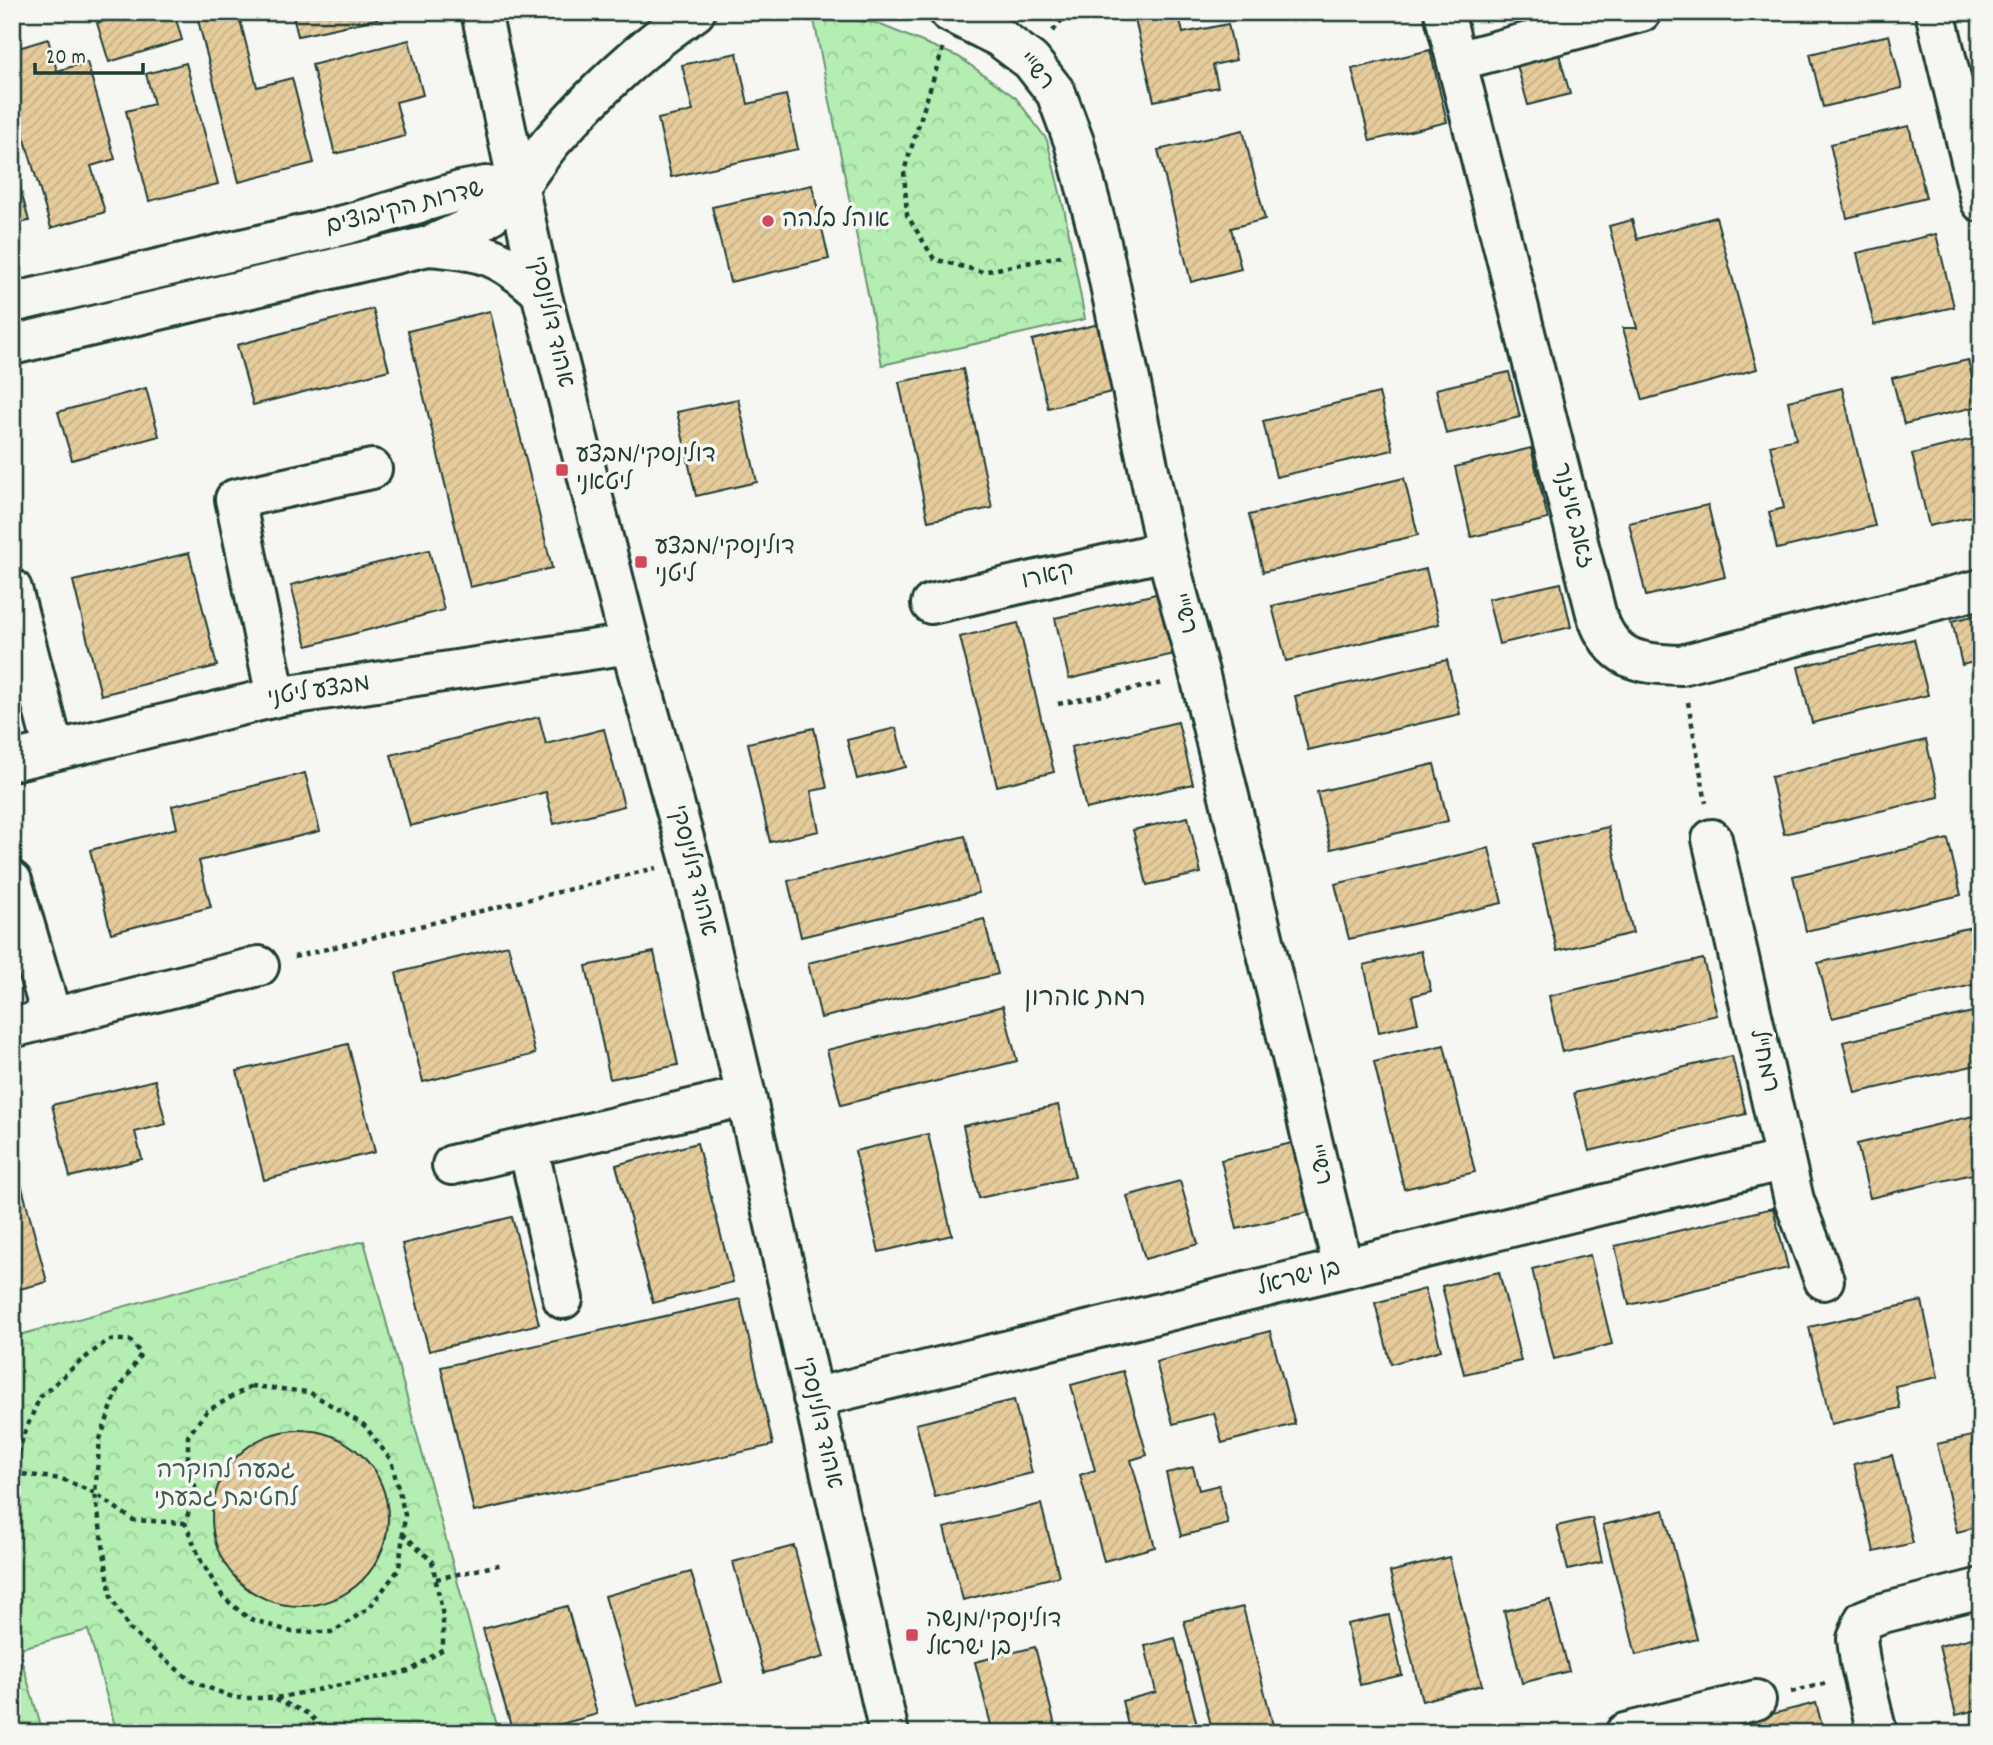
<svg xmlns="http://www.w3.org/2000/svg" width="1993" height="1745" viewBox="0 0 1993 1745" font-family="Dekko,'Playpen Sans Hebrew',sans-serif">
  <defs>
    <pattern id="forest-crowns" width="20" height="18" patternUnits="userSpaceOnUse" patternTransform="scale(1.75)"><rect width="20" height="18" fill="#b4eeb2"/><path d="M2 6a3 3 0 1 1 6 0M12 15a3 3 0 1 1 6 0" fill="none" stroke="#9acd9a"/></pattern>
    <pattern id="building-hatch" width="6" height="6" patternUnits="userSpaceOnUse" patternTransform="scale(1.75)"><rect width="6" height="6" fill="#e6cc9c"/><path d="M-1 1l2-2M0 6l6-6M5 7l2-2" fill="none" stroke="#c5b087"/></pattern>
  </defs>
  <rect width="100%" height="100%" fill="#f6f6f2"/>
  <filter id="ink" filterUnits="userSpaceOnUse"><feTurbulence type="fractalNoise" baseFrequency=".0143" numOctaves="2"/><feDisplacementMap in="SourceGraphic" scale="14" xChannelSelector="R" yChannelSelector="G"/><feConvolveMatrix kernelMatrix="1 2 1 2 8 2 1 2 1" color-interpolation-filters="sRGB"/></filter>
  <g filter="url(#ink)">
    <path fill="url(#forest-crowns)" stroke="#6a9673" stroke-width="2" d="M 813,15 L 876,23 L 959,57 L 1016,98 L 1047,140 L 1065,213 L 1085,319 L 882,365 Z
      M 364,1241 L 499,1733 L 193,1733 L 192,1729 L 180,1733 L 117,1733 L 88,1630 L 21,1648 L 12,1615 L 12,1337 Z
      M 12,1628 L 43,1733 L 12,1733 Z"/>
    <path fill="url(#building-hatch)" stroke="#1f3d34" stroke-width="2" d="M 134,12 L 174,12 L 182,40 L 109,62 L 97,23 Z
      M 196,12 L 238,12 L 257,87 L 292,78 L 314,163 L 239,182 Z
      M 292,12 L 375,12 L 377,19 L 298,36 Z
      M 1165,12 L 1178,12 L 1183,33 L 1228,24 L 1236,60 L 1213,65 L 1218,87 L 1154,101 L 1135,19 Z
      M 1889,35 L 1902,88 L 1823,107 L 1810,54 Z
      M 48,39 L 57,71 L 87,62 L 115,159 L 91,166 L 105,212 L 51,228 L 12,96 L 12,50 Z
      M 409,40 L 423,95 L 396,102 L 405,136 L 335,154 L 312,65 Z
      M 1430,50 L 1447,122 L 1370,141 L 1352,69 Z
      M 737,53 L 748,104 L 786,95 L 798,149 L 671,177 L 658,119 L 693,111 L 682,65 Z
      M 1559,54 L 1570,94 L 1528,105 L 1517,65 Z
      M 186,63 L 218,184 L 149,201 L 126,111 L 154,104 L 146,74 Z
      M 1909,126 L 1926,198 L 1847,218 L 1830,144 Z
      M 1243,130 L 1265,219 L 1231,228 L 1241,269 L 1191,282 L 1158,150 Z
      M 16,172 L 29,221 L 12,225 L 12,173 Z
      M 812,185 L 829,259 L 730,282 L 712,207 Z
      M 1716,217 L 1757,369 L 1643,400 L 1623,328 L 1637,328 L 1609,226 L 1632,220 L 1637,239 Z
      M 1936,234 L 1954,307 L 1874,325 L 1857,253 Z
      M 373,309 L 389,370 L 253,405 L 237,345 Z
      M 490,311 L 552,568 L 470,587 L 408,331 Z
      M 1099,324 L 1115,391 L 1048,408 L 1032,340 Z
      M 1968,360 L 1979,406 L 1904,424 L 1892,378 Z
      M 963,369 L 992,508 L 928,521 L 899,382 Z
      M 1509,372 L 1520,417 L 1446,434 L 1436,389 Z
      M 146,388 L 159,436 L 72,460 L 58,412 Z
      M 1842,388 L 1875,526 L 1777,549 L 1769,512 L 1784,508 L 1770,445 L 1796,439 L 1788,401 Z
      M 1379,393 L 1393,450 L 1276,477 L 1263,421 Z
      M 738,399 L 757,482 L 696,496 L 677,412 Z
      M 1981,437 L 1981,514 L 1929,526 L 1912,454 Z
      M 1531,448 L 1548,519 L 1471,537 L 1455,467 Z
      M 1404,478 L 1418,535 L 1263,572 L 1249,515 Z
      M 1708,505 L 1725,577 L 1646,596 L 1629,523 Z
      M 429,550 L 444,610 L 307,646 L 291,585 Z
      M 189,553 L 217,666 L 101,695 L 73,581 Z
      M 1426,569 L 1439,624 L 1286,661 L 1272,606 Z
      M 1561,583 L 1571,627 L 1499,644 L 1488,599 Z
      M 1160,593 L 1174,654 L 1069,679 L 1055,618 Z
      M 1981,614 L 1981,660 L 1962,665 L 1952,621 Z
      M 1018,623 L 1054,772 L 997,786 L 960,637 Z
      M 1914,639 L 1928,695 L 1812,723 L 1798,667 Z
      M 1447,660 L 1460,714 L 1308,750 L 1295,696 Z
      M 539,717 L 546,744 L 604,729 L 624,806 L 554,824 L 546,792 L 410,826 L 391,755 Z
      M 1178,722 L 1193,784 L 1086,809 L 1071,747 Z
      M 814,728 L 827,788 L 811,791 L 819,831 L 770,842 L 748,743 Z
      M 896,728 L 906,767 L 857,779 L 847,740 Z
      M 1926,740 L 1939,797 L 1784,834 L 1771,777 Z
      M 1434,764 L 1448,821 L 1331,849 L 1317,792 Z
      M 305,773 L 320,831 L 199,861 L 211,907 L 111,933 L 90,850 L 177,828 L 172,806 Z
      M 1188,817 L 1201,873 L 1147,885 L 1133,830 Z
      M 1608,827 L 1633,933 L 1557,951 L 1533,844 Z
      M 965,836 L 979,893 L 801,937 L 788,881 Z
      M 1948,839 L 1961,895 L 1806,931 L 1793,876 Z
      M 1489,848 L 1502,903 L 1349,939 L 1335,884 Z
      M 984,919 L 998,974 L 821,1018 L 808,963 Z
      M 1972,927 L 1981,962 L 1981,983 L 1832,1018 L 1818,963 Z
      M 508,945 L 535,1054 L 423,1082 L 396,973 Z
      M 1421,951 L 1431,991 L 1412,996 L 1418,1023 L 1379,1032 L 1364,965 Z
      M 654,952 L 678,1065 L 610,1079 L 586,966 Z
      M 1703,959 L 1717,1015 L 1562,1052 L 1549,996 Z
      M 1003,1006 L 1017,1061 L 841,1105 L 827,1050 Z
      M 1981,1010 L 1981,1064 L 1855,1093 L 1843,1042 Z
      M 348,1044 L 375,1152 L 264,1180 L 237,1071 Z
      M 1444,1045 L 1475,1172 L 1404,1189 L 1374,1062 Z
      M 1732,1056 L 1746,1114 L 1589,1151 L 1574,1093 Z
      M 155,1080 L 166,1124 L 135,1132 L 142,1159 L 70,1177 L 52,1105 Z
      M 1058,1105 L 1075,1177 L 979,1198 L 963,1126 Z
      M 1981,1114 L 1981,1172 L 1870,1198 L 1857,1144 Z
      M 928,1134 L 952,1235 L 879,1252 L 855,1151 Z
      M 1296,1142 L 1312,1211 L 1237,1229 L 1221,1160 Z
      M 697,1143 L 733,1282 L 653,1303 L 616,1165 Z
      M 18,1172 L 47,1282 L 12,1291 L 12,1174 Z
      M 1180,1181 L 1198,1244 L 1145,1259 L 1127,1196 Z
      M 1773,1208 L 1788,1268 L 1629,1305 L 1615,1246 Z
      M 512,1217 L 539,1324 L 429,1351 L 402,1244 Z
      M 1590,1255 L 1612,1344 L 1554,1359 L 1532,1269 Z
      M 1499,1272 L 1521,1361 L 1464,1374 L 1442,1286 Z
      M 1425,1289 L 1441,1350 L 1391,1364 L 1375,1303 Z
      M 740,1299 L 773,1445 L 474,1512 L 441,1367 Z
      M 1922,1301 L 1938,1377 L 1895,1386 L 1900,1408 L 1831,1424 L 1809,1327 Z
      M 1270,1331 L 1295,1424 L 1222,1443 L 1214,1413 L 1173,1424 L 1156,1362 Z
      M 1123,1371 L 1147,1455 L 1131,1460 L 1155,1547 L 1104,1561 L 1080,1475 L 1095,1470 L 1071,1385 Z
      M 1014,1400 L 1032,1473 L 935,1497 L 916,1424 Z
      M212 1518a88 88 0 1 1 176 0a88 88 0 1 1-176 0Z
      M 1976,1435 L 1981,1456 L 1981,1526 L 1957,1532 L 1937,1444 Z
      M 1892,1455 L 1913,1543 L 1874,1552 L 1854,1464 Z
      M 1193,1467 L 1199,1490 L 1219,1485 L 1228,1524 L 1181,1536 L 1166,1473 Z
      M 1041,1504 L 1059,1576 L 963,1600 L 944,1528 Z
      M 1664,1510 L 1697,1639 L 1636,1655 L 1603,1525 Z
      M 1592,1518 L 1602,1562 L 1568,1570 L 1557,1526 Z
      M 794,1546 L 824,1657 L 764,1673 L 733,1562 Z
      M 1449,1557 L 1482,1685 L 1422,1701 L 1390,1572 Z
      M 691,1572 L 722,1682 L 637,1706 L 605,1596 Z
      M 1550,1600 L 1569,1671 L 1522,1683 L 1504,1611 Z
      M 567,1606 L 597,1714 L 530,1733 L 513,1733 L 483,1629 Z
      M 1243,1607 L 1275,1733 L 1213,1733 L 1184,1621 Z
      M 1389,1615 L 1402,1675 L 1360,1685 L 1347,1624 Z
      M 1980,1636 L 1981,1709 L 1956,1715 L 1939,1646 Z
      M 1175,1638 L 1199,1733 L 1130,1733 L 1122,1701 L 1156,1692 L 1145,1646 Z
      M 1035,1647 L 1057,1733 L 993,1733 L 975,1662 Z
      M 1816,1703 L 1824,1733 L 1743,1733 L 1740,1722 Z"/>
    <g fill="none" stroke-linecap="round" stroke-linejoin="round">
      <g stroke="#1f3d34" stroke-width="44">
        <path id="minor" d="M 481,12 L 541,292 L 630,644 L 690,860 L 746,1096 L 889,1733
          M 949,12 L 999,37 L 1031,61 L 1056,93 L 1074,142 L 1102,247 L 1166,551 L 1200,676 L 1343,1268
          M 1444,12 L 1596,613 C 1611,660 1637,664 1681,665 L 1981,589
          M 1935,12 L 1981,202
          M 1457,61 L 1641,12
          M 428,246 C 483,250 500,255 541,292
          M 12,303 L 348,224 L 460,191 L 486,186 L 520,186
          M 12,345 L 428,246 C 449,237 472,228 490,215 C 516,196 532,165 552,141 C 595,92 640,48 695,12
          M 12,589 L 54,751
          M 931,604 L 1166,551
          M 276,697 L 235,499 L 372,469
          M 12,761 L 276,697 L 630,644
          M 1712,839 L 1794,1200 L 1824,1280
          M 12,881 L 52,1018
          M 12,1028 L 259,966
          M 528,1147 L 563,1299
          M 452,1165 L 746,1096
          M 813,1398 L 1785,1160
          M 1625,1733 L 1756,1700
          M 1877,1733 L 1860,1662 L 1857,1639 L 1864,1620 L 1879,1614 L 1981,1588"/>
      </g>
      <path stroke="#1f3d34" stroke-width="4.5" stroke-dasharray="5 5" stroke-linecap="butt" d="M 1053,31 L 1068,12
        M 943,48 L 904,171 L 907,215 L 934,259 L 983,272 L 1065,255
        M 1688,702 L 1706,803
        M 1058,704 L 1163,683
        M 294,957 L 656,868
        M 251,1386 L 309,1392 L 364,1425 L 391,1460 L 405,1515 L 399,1569 L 369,1608 L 333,1632 L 292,1632 L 248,1618 L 223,1597 L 201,1561 L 185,1523 L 196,1490 L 188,1460 L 188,1436 L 207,1411 Z
        M 13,1473 L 62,1479 L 95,1493 L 133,1520 L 185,1523
        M 15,1473 L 23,1436 L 40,1397 L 76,1365 L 108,1340 L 130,1340 L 141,1354 L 117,1392 L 100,1439 L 95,1493 L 111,1597 L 130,1630 L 191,1681 L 235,1698 L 276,1698 L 410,1671 L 443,1649 L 443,1616 L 432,1561 L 403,1534
        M 436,1579 L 503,1564
        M 1791,1692 L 1827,1683
        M 276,1699 L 309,1714 L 327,1733"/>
      <use href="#minor" stroke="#f6f6f2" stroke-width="38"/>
    </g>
  </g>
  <g fill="#d1495b" stroke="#f6f6f2" stroke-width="2.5">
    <circle cx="768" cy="221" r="7"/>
    <rect x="555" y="463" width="14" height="14" rx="3.5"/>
    <rect x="634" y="555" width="14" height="14" rx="3.5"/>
    <rect x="905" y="1628" width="14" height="14" rx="3.5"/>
  </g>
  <g text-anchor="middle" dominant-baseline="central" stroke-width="7" stroke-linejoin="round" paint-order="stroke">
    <g font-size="24" fill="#1f3d34" stroke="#f6f6f2">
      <text transform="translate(1035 72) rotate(48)">רש"י</text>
      <text transform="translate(405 209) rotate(-14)">שדרות הקיבוצים</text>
      <text transform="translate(550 322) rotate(77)">אהוד דולינסקי</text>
      <text transform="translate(1572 516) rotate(76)">זאב איזנר</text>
      <text transform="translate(1048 577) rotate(-13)">קארו</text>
      <text transform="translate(1183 614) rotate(75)">רש"י</text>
      <text transform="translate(319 692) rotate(-9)">מבצע ליטני</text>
      <text transform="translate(692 871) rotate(76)">אהוד דולינסקי</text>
      <text transform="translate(1763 1061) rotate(77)">רמח"ל</text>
      <text transform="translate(1318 1165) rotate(76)">רש"י</text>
      <text transform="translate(1299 1279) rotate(-14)">בן ישראל</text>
      <text transform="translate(819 1423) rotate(77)">אהוד דולינסקי</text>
    </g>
    <g font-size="24" fill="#1f3d34" stroke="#f6f6f2" text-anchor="start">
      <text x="782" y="221">אוהל בלהה</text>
      <text x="576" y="456">דולינסקי/מבצע<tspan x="576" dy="28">ליטאני</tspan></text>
      <text x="655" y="548">דולינסקי/מבצע<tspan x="655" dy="28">ליטני</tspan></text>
      <text x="926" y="1621">דולינסקי/מנשה<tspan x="926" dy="28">בן ישראל</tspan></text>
    </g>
    <g font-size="24" fill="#3d604d" stroke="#f6f6f2">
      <text x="226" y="1472">גבעה להוקרה<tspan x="226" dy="28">לחטיבת גבעתי</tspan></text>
    </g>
    <g font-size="26" fill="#1f3d34" stroke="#f6f6f2">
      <text x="1085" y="999">רמת אהרון</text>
    </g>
  </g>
  <rect width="1993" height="1745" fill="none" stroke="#f6f6f2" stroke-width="42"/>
  <rect x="21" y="21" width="1951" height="1703" fill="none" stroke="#1f3d34" stroke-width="2.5" filter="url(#ink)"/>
  <path d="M35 63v10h108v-10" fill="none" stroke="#1f3d34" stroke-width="3.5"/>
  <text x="46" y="63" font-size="21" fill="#1f3d34" stroke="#f6f6f2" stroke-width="5" paint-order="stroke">20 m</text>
</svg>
